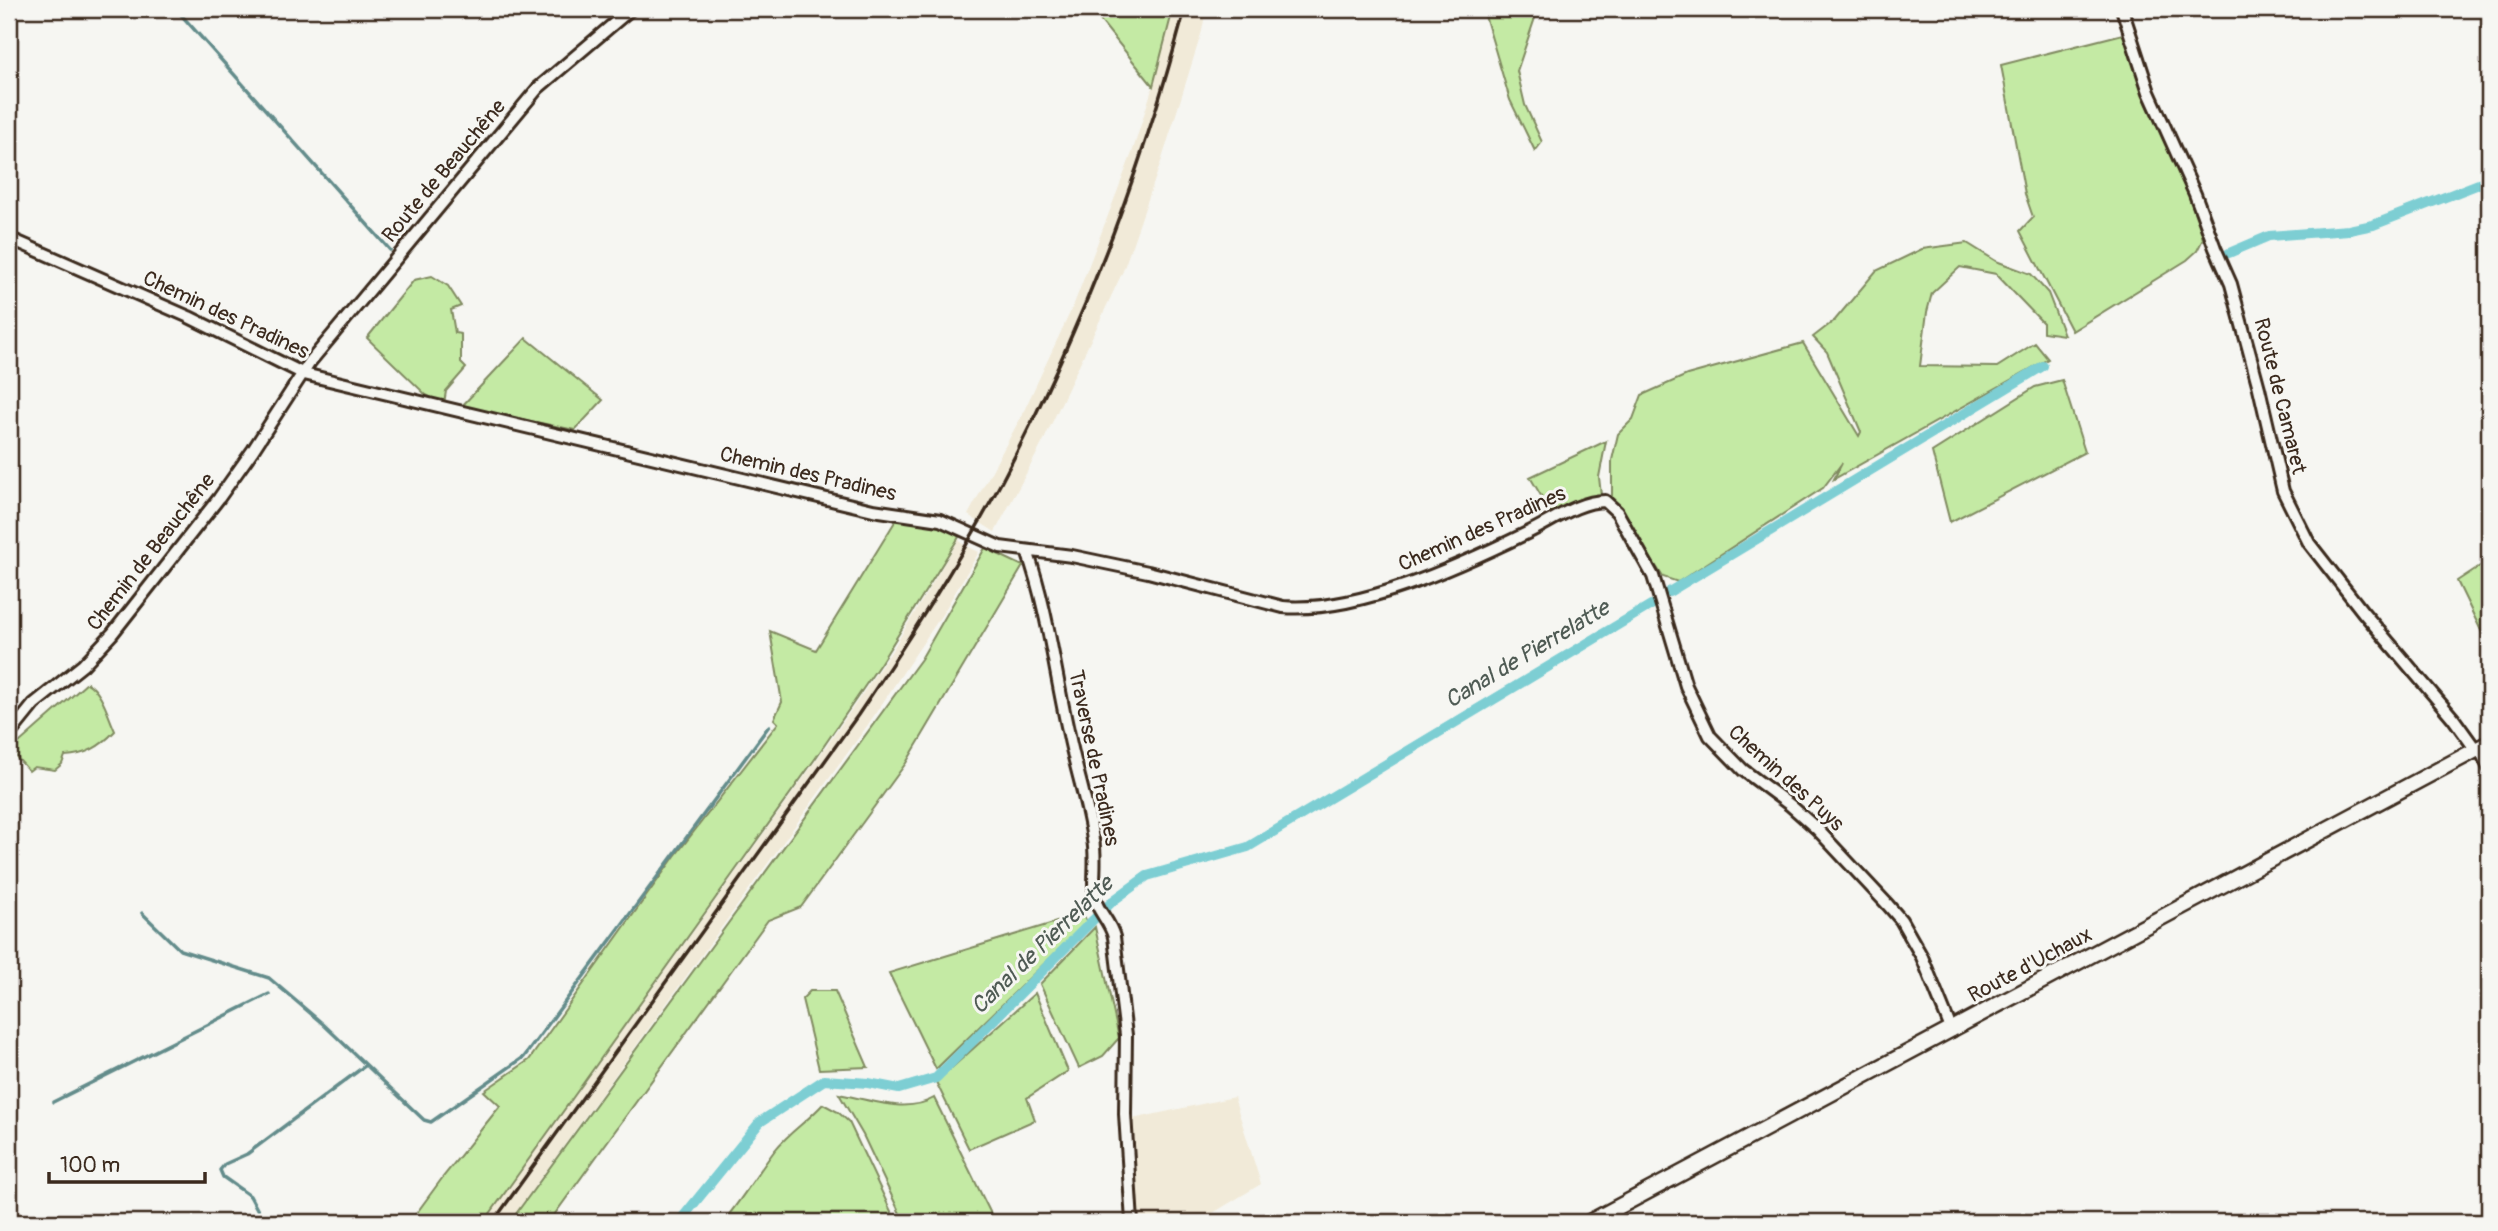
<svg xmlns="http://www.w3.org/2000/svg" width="2498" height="1231" viewBox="0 0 2498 1231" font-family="Pangolin,sans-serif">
  <rect width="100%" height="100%" fill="#f6f6f2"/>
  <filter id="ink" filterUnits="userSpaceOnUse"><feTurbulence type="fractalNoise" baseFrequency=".0143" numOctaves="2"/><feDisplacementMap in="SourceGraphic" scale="14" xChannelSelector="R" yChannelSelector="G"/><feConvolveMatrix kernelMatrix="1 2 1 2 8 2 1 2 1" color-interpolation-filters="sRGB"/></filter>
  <g filter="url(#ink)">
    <path fill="#f1ead8" d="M 1173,9 L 1206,9 L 1202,31 L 1162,159 L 1123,271 L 1043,442 L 995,532 L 968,515 L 1022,415 L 1074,304 L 1132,153 L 1153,86 Z
      M 959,539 L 961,543 L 979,552 L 943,613 L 867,726 L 509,1222 L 485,1222 L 830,741 L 891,652 Z
      M 1234,1097 L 1261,1184 L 1198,1222 L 1136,1222 L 1128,1120 Z"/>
    <path fill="#c4eaa4" stroke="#808a61" stroke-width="2" d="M 1091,9 L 1173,9 L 1153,86 Z
      M 1483,9 L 1538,9 L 1517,71 L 1525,105 L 1542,142 L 1535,151 L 1510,100 Z
      M 2123,34 L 2146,102 L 2194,206 L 2203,239 L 2197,251 L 2187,260 L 2072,331 L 2020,231 L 2033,217 L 2025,194 L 2001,65 Z
      M 1967,243 L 1996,261 L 2031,274 L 2048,293 L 2064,335 L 2043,332 L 2043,323 L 1996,274 L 1960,267 L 1932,293 L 1927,312 L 1920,366 L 1997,367 L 2035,343 L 2048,359 L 1834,479 L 1842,463 L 1823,488 L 1678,582 L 1663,577 L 1612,498 L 1612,460 L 1618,434 L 1633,419 L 1642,395 L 1687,375 L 1803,343 L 1859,436 L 1861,432 L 1827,352 L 1813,337 L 1835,320 L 1876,271 L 1922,249 Z
      M 432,276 L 448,286 L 461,306 L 451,310 L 455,333 L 461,334 L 461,363 L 466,368 L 446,391 L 444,404 L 426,395 L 367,338 L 414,280 Z
      M 526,338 L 603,400 L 575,430 L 461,407 Z
      M 2062,380 L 2085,452 L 1950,522 L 1932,452 L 2035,387 Z
      M 1606,441 L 1599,477 L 1601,495 L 1580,501 L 1553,516 L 1530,477 Z
      M 896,520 L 944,526 L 959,537 L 880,664 L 815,759 L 484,1222 L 410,1222 L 443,1177 L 500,1106 L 484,1091 L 529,1060 L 675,856 L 778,723 L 774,719 L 782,702 L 770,631 L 816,650 Z
      M 985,548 L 1023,566 L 906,763 L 801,907 L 768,920 L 549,1222 L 510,1222 L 921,659 Z
      M 2489,560 L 2489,647 L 2457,581 Z
      M 87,683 C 102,691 108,716 115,731 C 100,747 86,755 65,756 L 62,764 L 55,770 L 34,767 L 29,771 L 11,751 L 12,749 Z
      M 1083,914 L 1087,922 L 936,1069 L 889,973 Z
      M 1095,927 L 1119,1038 L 1103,1056 L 1079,1068 L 1040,984 Z
      M 810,991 L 835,991 L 868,1067 L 819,1069 L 802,999 Z
      M 1035,993 L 1068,1071 L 1027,1098 L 1035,1120 L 969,1149 L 936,1082 Z
      M 839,1094 C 869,1100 907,1114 934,1098 L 995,1222 L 904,1222 L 863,1135 Z
      M 823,1104 L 838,1112 L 849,1122 L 896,1222 L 723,1222 C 742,1199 757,1174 775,1150 C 789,1132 808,1121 823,1104 Z"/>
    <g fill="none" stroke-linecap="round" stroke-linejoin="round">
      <path stroke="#638c8b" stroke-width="3.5" d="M 176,9 L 390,250
        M 266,349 L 297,364
        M 142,913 L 180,950 L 269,978 L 323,1024 L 424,1120 L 431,1122 L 524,1057 L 769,726
        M 53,1102 L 269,994
        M 264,1222 L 250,1196 L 223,1177 L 220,1170 L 225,1164 L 247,1154 L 366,1065"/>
      <path stroke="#7dced3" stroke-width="10" d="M 2229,253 L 2269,236 L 2349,230 L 2373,225 L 2489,180
        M 1669,592 L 2043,366
        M 679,1222 L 760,1122 L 824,1080 L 868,1083 L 899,1089 L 936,1078 L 1093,920 L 1114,900 L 1147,876 L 1248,847 L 1651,605"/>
      <g stroke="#3b2a1e" stroke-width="16">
        <path id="minor" d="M 2122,9 L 2149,92 L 2195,194 L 2215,248 L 2231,284 L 2259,388 L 2283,491 L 2309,543 L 2363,612 L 2453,718 L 2476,750
          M 9,238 L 189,317 L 304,374 L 873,510 L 940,520 L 1000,547 L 1072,556 L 1148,572 L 1283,607 C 1358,613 1459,566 1527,533 C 1551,522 1578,501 1605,501 L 1617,512 L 1653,576 L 1686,686 L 1710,736 L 1743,770 L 1790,805 L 1817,829 L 1888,905 L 1901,920 L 1922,957 L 1952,1031
          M 1027,551 C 1048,610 1055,674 1069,735 C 1076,770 1088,804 1093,840 C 1097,859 1092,881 1095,899 C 1098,912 1110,921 1114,937 L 1126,1035 L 1125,1114 L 1132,1222
          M 9,735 L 34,704 L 83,665 L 112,634 L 219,498 L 253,450 L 310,362 L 538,88 L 631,9
          M 2479,748 L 2489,768"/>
      </g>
      <g stroke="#3b2a1e" stroke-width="19">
        <path id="secondary" d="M 1590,1222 L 2489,743"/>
      </g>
      <use href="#minor" stroke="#f6f6f2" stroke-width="10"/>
      <use href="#secondary" stroke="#f6f6f2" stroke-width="14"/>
      <path stroke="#3b2a1e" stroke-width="3.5" d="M 493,1222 L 858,715 C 909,639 959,562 1002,481 C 1081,331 1141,173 1185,9"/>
    </g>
  </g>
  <g text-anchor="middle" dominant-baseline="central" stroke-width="6" stroke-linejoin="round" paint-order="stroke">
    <g font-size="21" fill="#3b2a1e" stroke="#f6f6f2">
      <text transform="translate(444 171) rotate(-50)">Route de Beauchêne</text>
      <text transform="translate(226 315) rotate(25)">Chemin des Pradines</text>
      <text transform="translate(2280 396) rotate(76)">Route de Camaret</text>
      <text transform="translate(808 474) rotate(13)">Chemin des Pradines</text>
      <text transform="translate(1482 529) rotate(-24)">Chemin des Pradines</text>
      <text transform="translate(151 552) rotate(-52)">Chemin de Beauchêne</text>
      <text transform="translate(1094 758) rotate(78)">Traverse de Pradines</text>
      <text transform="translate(1786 778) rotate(42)">Chemin des Puys</text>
      <text transform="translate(2030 965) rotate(-28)">Route d'Uchaux</text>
    </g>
    <g font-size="23" font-style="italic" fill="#4f5b54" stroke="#f6f6f2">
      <text transform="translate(1527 654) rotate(-31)">Canal de Pierrelatte</text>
      <text transform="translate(1042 945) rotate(-44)">Canal de Pierrelatte</text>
    </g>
  </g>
  <rect width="2498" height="1231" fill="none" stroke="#f6f6f2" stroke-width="35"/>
  <rect x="18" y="18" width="2463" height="1196" fill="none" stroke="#3b2a1e" stroke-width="2.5" filter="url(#ink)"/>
  <path d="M49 1172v10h156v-10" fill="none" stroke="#3b2a1e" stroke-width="3.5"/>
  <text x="60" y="1172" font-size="21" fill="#3b2a1e" stroke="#f6f6f2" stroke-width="5" paint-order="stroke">100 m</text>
</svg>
